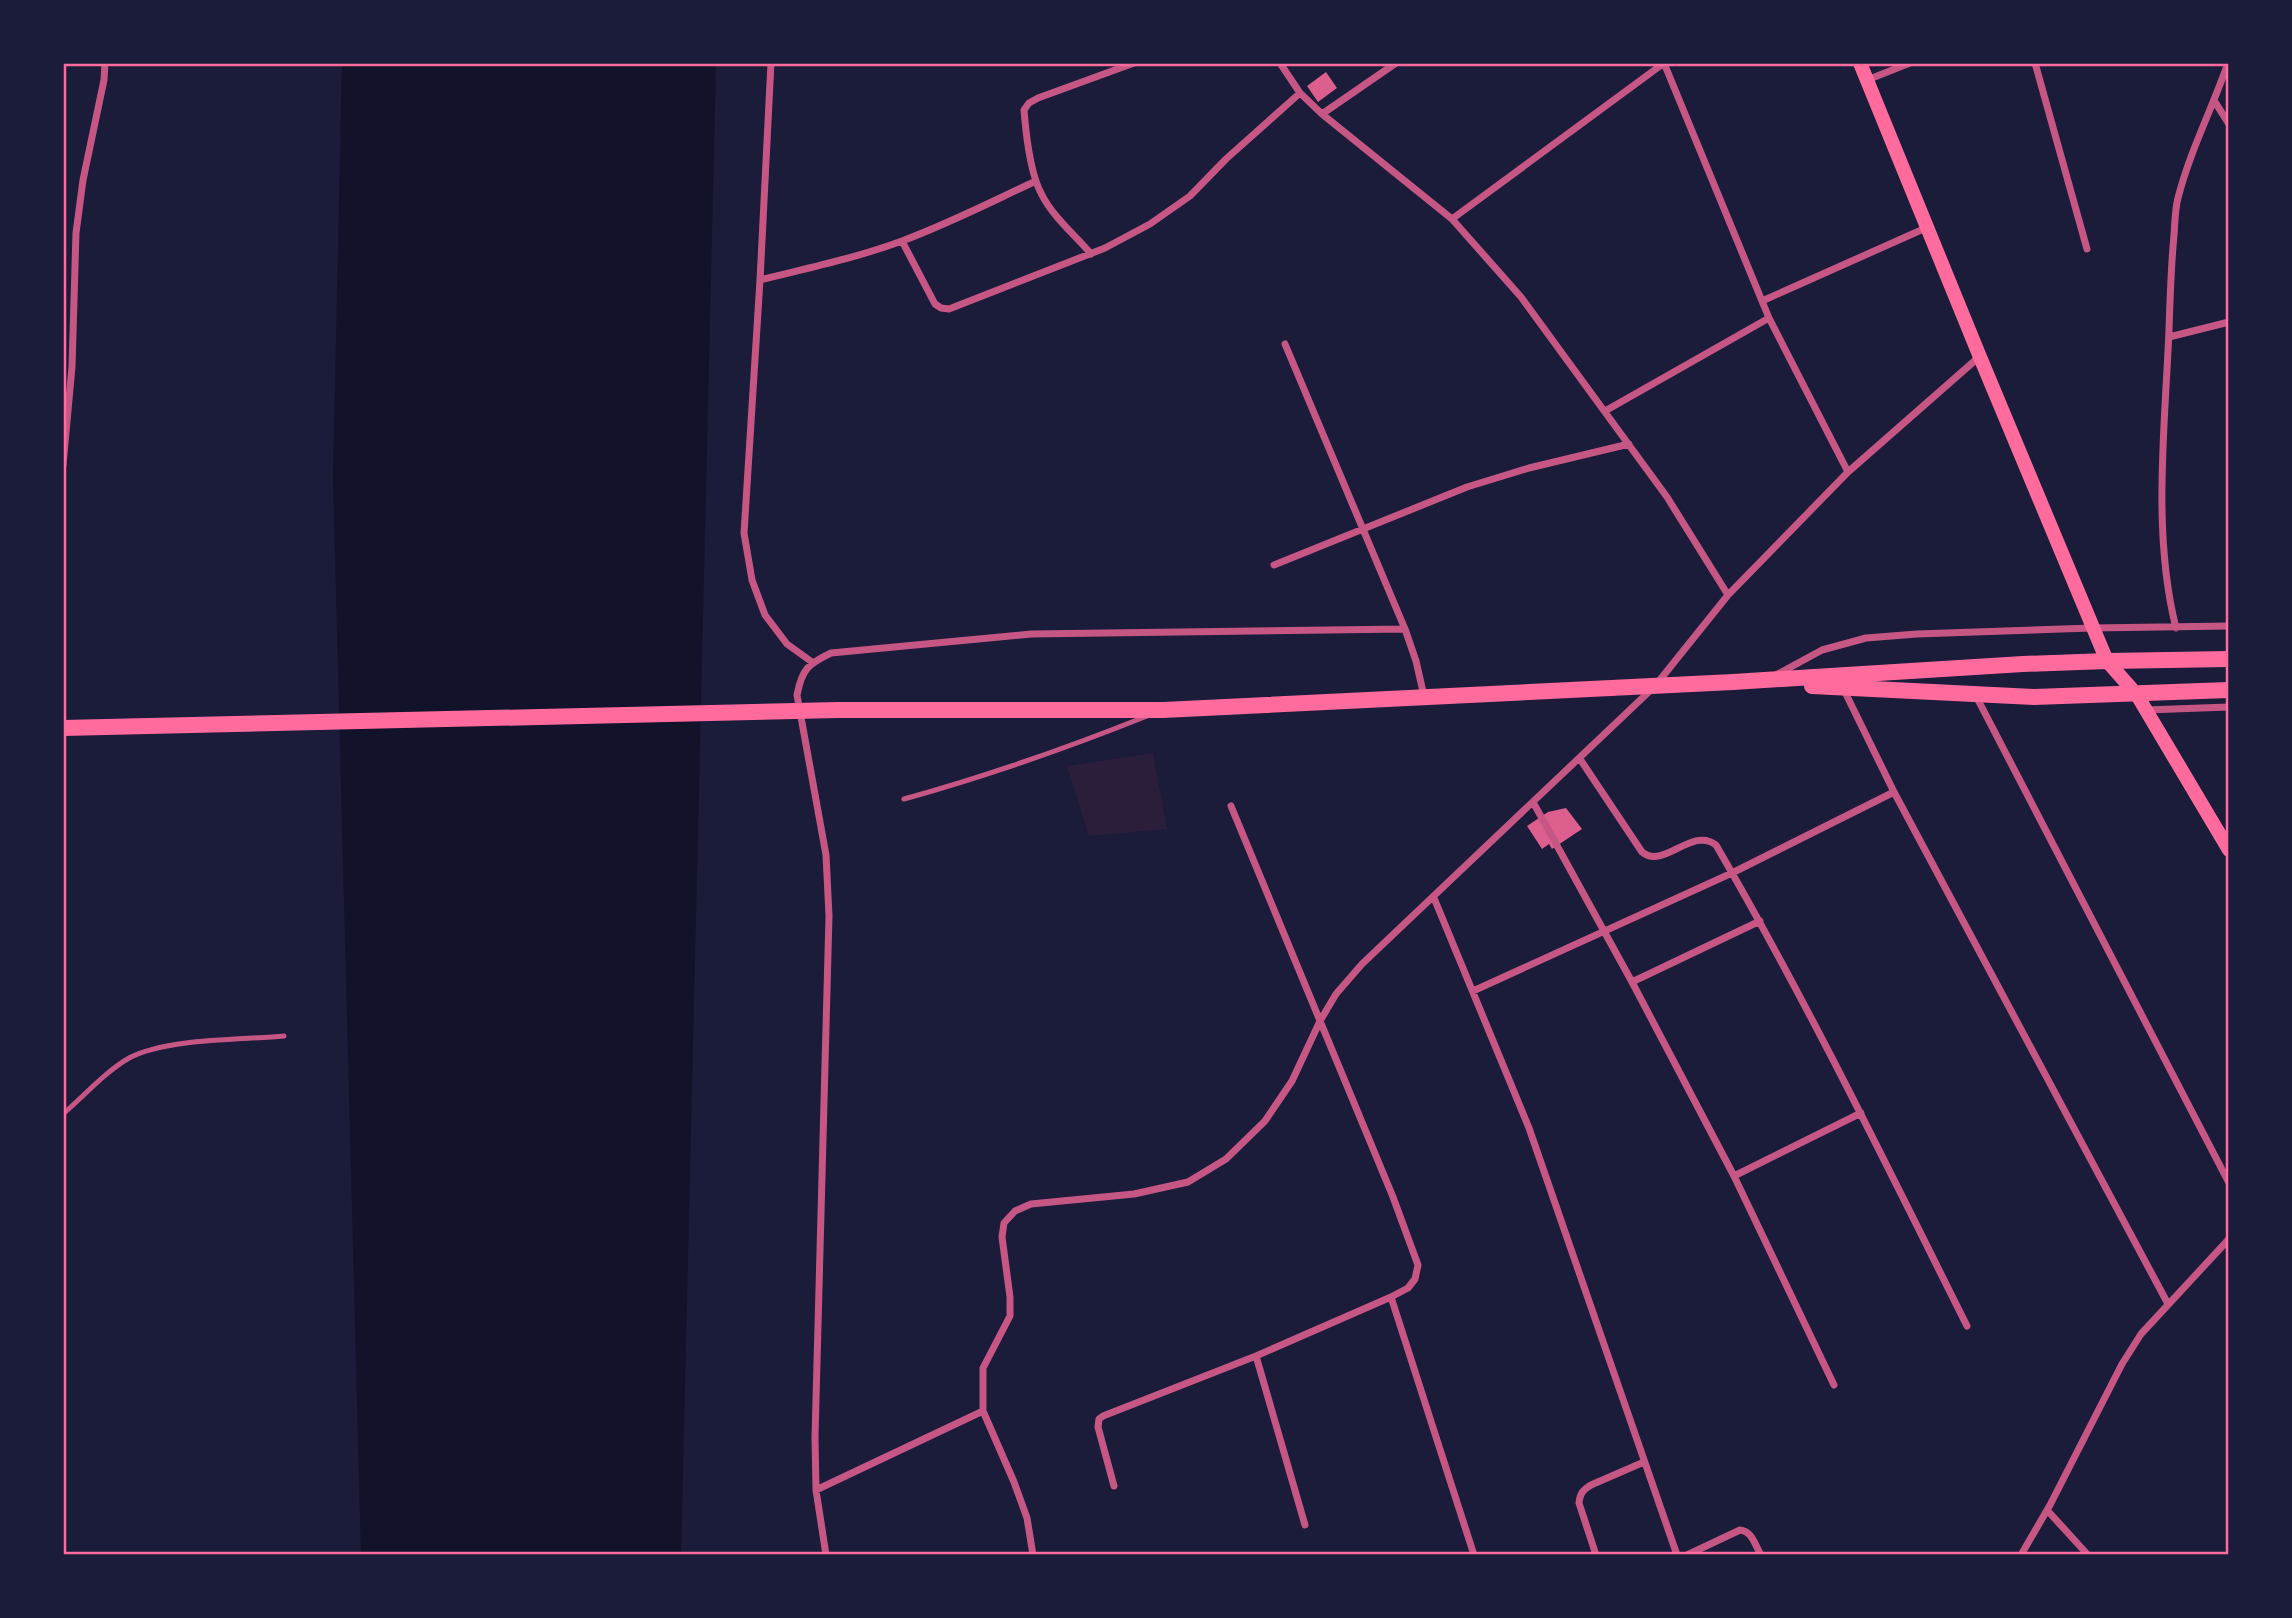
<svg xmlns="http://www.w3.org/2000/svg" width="2292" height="1618" viewBox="0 0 2292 1618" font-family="'Source Sans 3',sans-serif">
  <rect width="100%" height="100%" fill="#1b1b3a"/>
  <path fill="#2a1e3b" d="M 1153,753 L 1167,829 L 1089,836 L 1067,766 Z"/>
  <path fill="#12122b" d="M 342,63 L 716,63 L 681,1555 L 361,1555 L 333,478 Z"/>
  <path fill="#dd5f8e" d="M 1326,72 L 1337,88 L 1318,102 L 1307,86 Z
    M 1566,808 L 1582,829 L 1552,849 L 1549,844 L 1542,849 L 1527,826 L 1548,812 Z"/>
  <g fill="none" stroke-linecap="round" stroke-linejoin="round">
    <path stroke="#c65784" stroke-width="5" d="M 904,799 C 987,776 1067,748 1147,716
      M 63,1114 C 84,1096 105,1072 129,1058 C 167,1038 241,1040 284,1036"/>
    <path stroke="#c65784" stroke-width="7" d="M 771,63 L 760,280 L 744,533 L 752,580 L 765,615 L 787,644 L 812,662
      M 1280,63 L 1300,93 L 1322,114 L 1452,219 L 1521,297 L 1667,497 L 1728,595
      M 1664,63 L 1769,318 L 1848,472
      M 2035,63 L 2087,249
      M 1867,80 L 1910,63
      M 2215,102 L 2229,124
      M 1322,114 L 1396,63
      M 1452,219 L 1664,63
      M 902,241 L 935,304 L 941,308 L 949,309 L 1105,248 L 1150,224 L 1190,196 L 1226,159 L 1300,93
      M 1091,254 C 1075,235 1053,217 1042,195 C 1030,174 1026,135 1024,110 L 1029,103 L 1038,98 L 1134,63
      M 760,280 C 808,268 856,258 902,241 C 948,224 991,202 1036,181
      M 1762,301 L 1928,227
      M 2169,337 L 2229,322
      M 1285,344 L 1405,629 L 1416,661 L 1424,696
      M 1605,411 L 1769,318
      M 63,465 L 72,367 L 76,233 L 83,180 L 104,80 L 105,63
      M 1274,565 L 1467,487 L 1529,468 L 1629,444
      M 2176,628 C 2152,533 2165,427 2169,330 C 2170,298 2171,266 2174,235 C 2175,222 2175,209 2178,198 C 2190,151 2212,109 2228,63
      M 1776,675 L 1822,650 L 1866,638 L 1917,634 L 2092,628 L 2229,626
      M 1843,688 L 1894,792 L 2168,1304
      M 1976,696 L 2229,1183
      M 2146,710 L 2229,707
      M 1580,759 L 1642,852 C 1664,870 1692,826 1716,845 C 1807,1002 1886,1164 1967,1326
      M 1533,802 L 1632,982 L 1734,1176 L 1834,1385
      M 1231,806 L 1393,1197 L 1418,1265 L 1415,1279 L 1408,1288 L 1391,1297
      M 1434,898 L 1529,1128 L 1677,1555
      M 1632,982 L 1760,921
      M 1473,991 L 1732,873 L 1894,792
      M 1734,1176 L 1861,1113
      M 1256,1356 L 1305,1525
      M 1114,1486 L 1098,1427 L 1099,1419 L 1103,1416 L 1256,1356 L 1391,1297 L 1474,1555
      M 816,1490 L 983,1411
      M 2047,1510 L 2088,1555
      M 826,1555 L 816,1490 L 815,1437 L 829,916 L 826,855 L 797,695 C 802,669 808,664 831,653 L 1031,634 L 1405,629
      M 1033,1555 L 1027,1518 L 1014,1482 L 983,1411 L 983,1368 L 1010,1316 L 1010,1297 L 1002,1237 L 1004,1223 L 1015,1211 L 1031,1204 L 1134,1194 L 1188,1182 L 1226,1159 L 1265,1121 L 1292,1081 L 1320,1021 L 1336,994 L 1362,964 L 1655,686 L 1728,595 L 1848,472 L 1979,357
      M 1596,1555 L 1579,1503 C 1580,1493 1583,1490 1591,1485 L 1644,1462
      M 1687,1555 L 1740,1530 C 1752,1531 1755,1545 1761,1555
      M 2021,1555 L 2050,1505 L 2122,1364 L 2141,1334 L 2229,1239"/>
    <path stroke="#ff6b9d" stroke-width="14" d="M 1860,63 L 1980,357 L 2107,661 L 2137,695 L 2229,850"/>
    <path stroke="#ff6b9d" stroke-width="16" d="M 1812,686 L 2034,697 L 2229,690
      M 63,728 L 838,710 L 1163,710 L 1733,682 L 2023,664 L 2107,661 L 2229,659"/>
  </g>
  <rect width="2292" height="1618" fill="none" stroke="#1b1b3a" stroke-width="130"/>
  <rect x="65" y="65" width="2162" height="1488" fill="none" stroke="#ff6b9d" stroke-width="2.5"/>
</svg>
